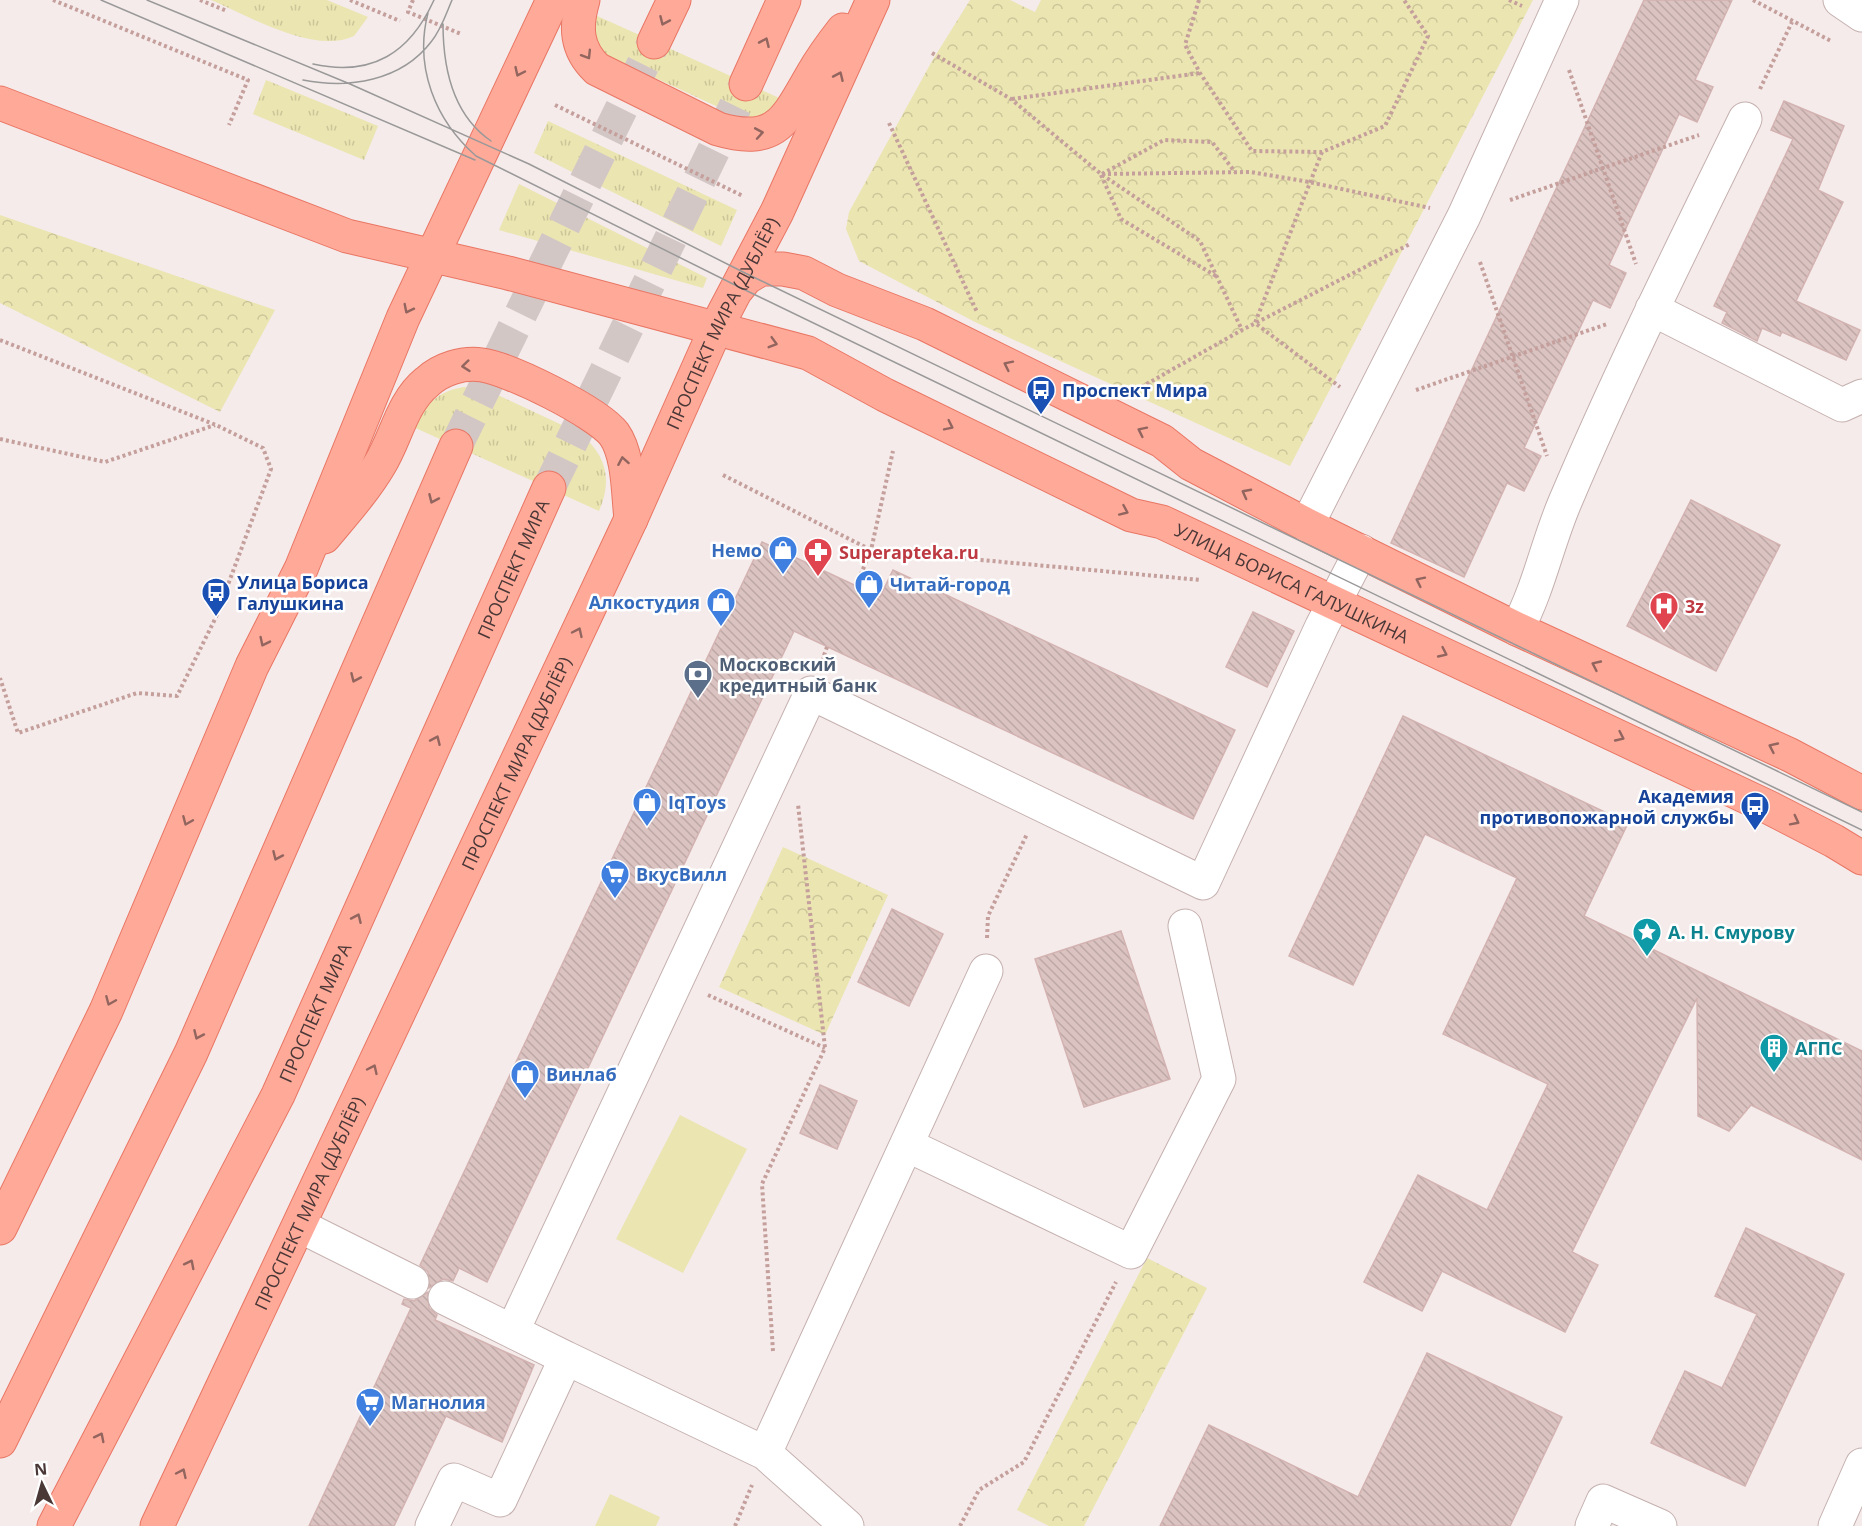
<svg xmlns="http://www.w3.org/2000/svg" width="1862" height="1526" viewBox="0 0 1862 1526" font-family="'Open Sans',sans-serif">
  <defs>
    <pattern id="grass-tufts" width="24" height="20" patternUnits="userSpaceOnUse" patternTransform="scale(1.5)"><rect width="24" height="20" fill="#ebe5b1"/><path d="M3 7l-1-3M5 7V3M7 7l1-3M15 17l-1-3M17 17v-4M19 17l1-3" fill="none" stroke="#cbc599"/></pattern>
    <pattern id="forest-crowns" width="20" height="18" patternUnits="userSpaceOnUse" patternTransform="scale(1.5)"><rect width="20" height="18" fill="#ebe5b1"/><path d="M2 6a3 3 0 1 1 6 0M12 15a3 3 0 1 1 6 0" fill="none" stroke="#cbc599"/></pattern>
    <pattern id="building-back-hatch" width="6" height="6" patternUnits="userSpaceOnUse" patternTransform="scale(1.5)"><rect width="6" height="6" fill="#dbc3c1"/><path d="M-1 5l2 2M0 0l6 6M5-1l2 2" fill="none" stroke="#bda8a6"/></pattern>
  </defs>
  <rect width="100%" height="100%" fill="#f5ebea"/>
  <path fill="url(#grass-tufts)" d="M 211,0 L 327,0 L 368,17 L 354,36 C 314,55 249,16 211,0 Z
    M 595,15 L 786,101 L 770,118 L 744,119 L 608,56 C 592,44 593,34 595,15 Z
    M 266,80 L 378,126 L 364,160 L 253,114 Z
    M 548,121 L 737,210 L 721,246 L 534,153 Z
    M 519,184 L 707,278 L 703,288 L 499,230 Z
    M 464,387 L 487,390 L 579,433 C 606,454 613,479 599,511 L 411,426 C 426,406 437,391 464,387 Z"/>
  <path fill="url(#forest-crowns)" d="M 970,0 L 1010,0 L 1035,12 L 1041,0 L 1533,0 L 1290,466 L 975,322 L 859,261 L 846,229 L 849,212 L 932,61 Z
    M 0,215 L 275,310 L 220,412 L 0,303 Z
    M 783,847 L 888,895 L 825,1035 L 719,987 Z
    M 1147,1258 L 1207,1288 L 1084,1526 L 1049,1526 L 1017,1510 Z"/>
  <path fill="#ebe5b1" d="M 680,1115 L 747,1149 L 683,1273 L 616,1239 Z
    M 610,1494 L 660,1517 L 656,1526 L 595,1526 Z"/>
  <path fill="url(#building-back-hatch)" stroke="#d3b3b1" stroke-width="1.5" d="M 1644,0 L 1732,0 L 1695,80 L 1713,87 L 1697,122 L 1679,114 L 1609,265 L 1626,273 L 1610,308 L 1593,300 L 1524,448 L 1541,456 L 1524,491 L 1507,483 L 1464,577 L 1391,543 Z
    M 1784,101 L 1844,126 L 1818,190 L 1843,202 L 1796,301 L 1860,330 L 1846,360 L 1782,332 L 1780,336 L 1762,328 L 1757,341 L 1722,323 L 1727,312 L 1714,306 L 1793,139 L 1771,130 Z
    M 1691,500 L 1780,545 L 1716,671 L 1627,626 Z
    M 762,542 L 880,597 L 893,570 L 1235,730 L 1193,819 L 794,631 L 487,1282 L 459,1268 L 453,1281 L 443,1279 L 429,1288 L 428,1272 L 420,1265 Z
    M 1253,612 L 1294,631 L 1267,687 L 1226,667 Z
    M 1403,716 L 1628,823 L 1584,916 L 1862,1051 L 1862,1160 L 1751,1105 L 1729,1131 L 1698,1116 L 1697,998 L 1572,1252 L 1598,1265 L 1565,1332 L 1442,1271 L 1422,1311 L 1364,1282 L 1418,1175 L 1487,1210 L 1548,1084 L 1443,1034 L 1517,878 L 1425,834 L 1353,985 L 1289,956 Z
    M 892,909 L 943,934 L 909,1006 L 858,982 Z
    M 1121,931 L 1170,1079 L 1084,1107 L 1035,959 Z
    M 820,1085 L 857,1101 L 837,1149 L 800,1133 Z
    M 1746,1228 L 1844,1274 L 1745,1486 L 1651,1443 L 1685,1371 L 1722,1388 L 1757,1314 L 1715,1296 Z
    M 428,1292 L 429,1308 L 437,1315 L 435,1320 L 534,1365 L 502,1442 L 446,1416 L 394,1526 L 309,1526 L 411,1308 L 402,1304 L 404,1299 L 414,1301 Z
    M 1427,1353 L 1562,1417 L 1510,1526 L 1160,1526 L 1209,1425 L 1358,1497 Z"/>
  <g fill="none" stroke-linecap="round" stroke-linejoin="round">
    <path stroke="#d3c7c6" stroke-width="33" stroke-dasharray="33 16" stroke-linecap="butt" d="M 456,446 L 654,42
      M 549,488 L 746,84"/>
    <g stroke="#c5b1af" stroke-width="35">
      <path id="minor" d="M 1840,0 L 1862,15
        M 1652,309 L 1842,405 L 1862,396
        M 1307,525 L 1464,216 L 1562,0
        M 1517,629 C 1539,588 1547,544 1565,502 C 1620,372 1683,246 1745,119
        M 907,1145 L 1131,1252 L 1219,1079 L 1185,926
        M 300,1226 L 412,1282
        M 513,1330 L 811,693 L 1203,883 L 1322,626 L 1361,551
        M 566,1358 L 765,1453 L 986,971
        M 765,1453 L 847,1526
        M 432,1526 L 454,1480 L 500,1500 L 566,1358 L 445,1298
        M 1592,1526 L 1603,1501 L 1660,1526
        M 1835,1526 L 1862,1465"/>
    </g>
    <g stroke="#e97664" stroke-width="35">
      <g id="major">
        <path d="M 583,0 C 575,27 576,49 597,69 L 718,129 C 776,146 786,120 812,75 C 821,59 832,44 843,30"/>
        <path d="M 654,42 L 674,0"/>
        <path d="M 746,84 L 784,0"/>
        <path id="s1" d="M 0,103 L 347,236 L 508,273 L 808,353 L 885,395 L 1131,515 L 1162,522 L 1770,808 L 1834,841 L 1862,858"/>
        <path d="M 738,288 L 746,278 L 761,269 L 783,269 L 804,273 L 837,290 L 925,324 L 1162,441 L 1191,464 L 1307,525 L 1517,629 L 1790,755 L 1862,793"/>
        <path d="M 324,537 C 344,513 364,491 380,464 C 396,438 402,402 427,382 C 441,369 463,362 482,365 C 510,369 597,412 614,434 C 629,455 628,494 631,519"/>
        <path d="M 0,1228 L 106,1011 L 252,666 L 301,569 L 403,318 L 553,0"/>
        <path d="M 0,1441 L 191,1053 L 456,446"/>
        <path id="s2" d="M 54,1526 L 278,1095 L 549,488"/>
        <path id="s3" d="M 157,1526 L 631,519 L 716,328 L 777,212 L 873,0"/>
      </g>
    </g>
    <path stroke="#c49f9c" stroke-width="4" stroke-dasharray="3 3" stroke-linecap="butt" d="M 53,0 L 248,80 L 229,125
      M 200,0 L 227,11
      M 350,0 L 400,21
      M 413,0 L 408,12 L 461,34
      M 1199,0 L 1185,45 L 1200,73 L 1252,151 L 1322,152 L 1385,126 L 1428,36 L 1404,0
      M 1509,0 L 1522,6
      M 1753,0 L 1831,41
      M 932,53 L 1011,99 L 1101,174 L 1200,241 L 1242,330
      M 1569,70 L 1636,264
      M 1760,89 L 1792,22
      M 1012,99 L 1200,73
      M 555,105 L 743,196
      M 889,123 L 977,312
      M 1322,152 L 1255,323 L 1340,387
      M 1102,174 L 1251,172 L 1309,182 L 1430,208
      M 1102,174 L 1164,140 L 1212,142 L 1235,172
      M 1101,175 L 1121,219 L 1216,276
      M 1510,200 L 1699,135
      M 1480,262 L 1547,456
      M 0,340 L 216,425 L 263,448 L 271,469 L 216,617 L 177,696 L 137,693 L 18,733 L 0,678
      M 1136,390 L 1242,330 L 1410,244
      M 1416,390 L 1607,324
      M 0,439 L 105,462 L 215,425
      M 723,475 L 871,550 L 1201,580
      M 856,586 L 871,550 L 893,451
      M 822,661 L 827,647
      M 987,938 L 988,916 L 1027,834
      M 708,995 L 825,1048
      M 773,1351 L 762,1184 L 825,1048 L 798,804
      M 735,1526 L 752,1485
      M 960,1526 L 979,1490 L 1024,1462 L 1116,1282"/>
    <use href="#minor" stroke="#fff" stroke-width="33"/>
    <use href="#major" stroke="#ffa999" stroke-width="33"/>
    <path stroke="#999" stroke-width="1.5" d="M 101,0 L 475,160
      M 147,0 L 350,84 L 529,164 L 745,273 L 1862,812
      M 428,13 C 414,67 435,120 476,156 L 739,287 L 1862,830
      M 443,24 C 443,67 453,115 491,141
      M 313,64 C 372,77 410,53 434,0
      M 303,80 C 349,89 401,81 431,42 C 441,30 446,14 452,0"/>
  </g>
  <defs><path id="oneway-chevron" d="M-2-3.5L2.5 0L-2 3.5" fill="none" stroke-width="1.6" stroke-linecap="round" stroke-linejoin="round" transform="scale(1.5)"/></defs>
  <g stroke="#92655e">
    <use href="#oneway-chevron" transform="translate(664 21) rotate(114)"/>
    <use href="#oneway-chevron" transform="translate(765 42) rotate(-66)"/>
    <use href="#oneway-chevron" transform="translate(587 55) rotate(58)"/>
    <use href="#oneway-chevron" transform="translate(519 72) rotate(115)"/>
    <use href="#oneway-chevron" transform="translate(839 76) rotate(-66)"/>
    <use href="#oneway-chevron" transform="translate(759 133) rotate(-10)"/>
    <use href="#oneway-chevron" transform="translate(408 309) rotate(117)"/>
    <use href="#oneway-chevron" transform="translate(773 343) rotate(16)"/>
    <use href="#oneway-chevron" transform="translate(1008 365) rotate(-154)"/>
    <use href="#oneway-chevron" transform="translate(466 366) rotate(174)"/>
    <use href="#oneway-chevron" transform="translate(949 426) rotate(26)"/>
    <use href="#oneway-chevron" transform="translate(1142 431) rotate(-154)"/>
    <use href="#oneway-chevron" transform="translate(623 461) rotate(-100)"/>
    <use href="#oneway-chevron" transform="translate(1246 493) rotate(-152)"/>
    <use href="#oneway-chevron" transform="translate(433 499) rotate(114)"/>
    <use href="#oneway-chevron" transform="translate(1124 511) rotate(24)"/>
    <use href="#oneway-chevron" transform="translate(1420 581) rotate(-154)"/>
    <use href="#oneway-chevron" transform="translate(578 632) rotate(-65)"/>
    <use href="#oneway-chevron" transform="translate(264 642) rotate(116)"/>
    <use href="#oneway-chevron" transform="translate(1443 653) rotate(25)"/>
    <use href="#oneway-chevron" transform="translate(1596 665) rotate(-155)"/>
    <use href="#oneway-chevron" transform="translate(355 678) rotate(114)"/>
    <use href="#oneway-chevron" transform="translate(1620 737) rotate(25)"/>
    <use href="#oneway-chevron" transform="translate(436 740) rotate(-66)"/>
    <use href="#oneway-chevron" transform="translate(1773 747) rotate(-155)"/>
    <use href="#oneway-chevron" transform="translate(187 821) rotate(113)"/>
    <use href="#oneway-chevron" transform="translate(1795 821) rotate(27)"/>
    <use href="#oneway-chevron" transform="translate(277 856) rotate(114)"/>
    <use href="#oneway-chevron" transform="translate(357 918) rotate(-66)"/>
    <use href="#oneway-chevron" transform="translate(110 1001) rotate(113)"/>
    <use href="#oneway-chevron" transform="translate(198 1035) rotate(114)"/>
    <use href="#oneway-chevron" transform="translate(373 1069) rotate(-65)"/>
    <use href="#oneway-chevron" transform="translate(190 1264) rotate(-63)"/>
    <use href="#oneway-chevron" transform="translate(100 1437) rotate(-63)"/>
    <use href="#oneway-chevron" transform="translate(182 1473) rotate(-65)"/>
  </g>
  <defs>
    <g id="bus-pin" transform="scale(1.5)"><path d="M0 17L-7.5 6A9.5 9.5 0 1 1 7.5 6Z" fill="#1a4fb4" stroke="#fff"/><path d="M-5-6H5V4H4V6H2V4H-2V6H-4V4H-5ZM-3.5-4V0h7V-4ZM-3.5 1.2v1.5H-2V1.2ZM2 1.2v1.5H3.5V1.2Z" fill="#fff"/></g>
    <g id="shop-pin" transform="scale(1.5)"><path d="M0 17L-7.5 6A9.5 9.5 0 1 1 7.5 6Z" fill="#3f7fe0" stroke="#fff"/><path d="M-5-2.5h2.3a2.7 3.5 0 0 1 5.4 0H5L5.5 6h-11ZM-1.5-2.5h3a1.5 2.3 0 0 0-3 0Z" fill="#fff"/></g>
    <g id="pharmacy-pin" transform="scale(1.5)"><path d="M0 17L-7.5 6A9.5 9.5 0 1 1 7.5 6Z" fill="#e0444e" stroke="#fff"/><path d="M-2-6h4v4h4v4h-4v4h-4v-4h-4v-4h4Z" fill="#fff"/></g>
    <g id="hospital-pin" transform="scale(1.5)"><path d="M0 17L-7.5 6A9.5 9.5 0 1 1 7.5 6Z" fill="#e0444e" stroke="#fff"/><path d="M-5-5h3v3.5h4V-5h3V5h-3V1.5h-4V5h-3Z" fill="#fff"/></g>
    <g id="bank-pin" transform="scale(1.5)"><path d="M0 17L-7.5 6A9.5 9.5 0 1 1 7.5 6Z" fill="#5c6f8a" stroke="#fff"/><path d="M-6-4H6V4H-6ZM0-2.3a2.3 2.3 0 1 0 0 4.6a2.3 2.3 0 1 0 0-4.6Z" fill="#fff"/></g>
    <g id="supermarket-pin" transform="scale(1.5)"><path d="M0 17L-7.5 6A9.5 9.5 0 1 1 7.5 6Z" fill="#3f7fe0" stroke="#fff"/><path d="M-6-5.5h2.5l.6 2H6L4.5 2H-2.5L-4.4-4H-6ZM-1.5 3.2a1.3 1.3 0 1 0 .1 0ZM3 3.2a1.3 1.3 0 1 0 .1 0Z" fill="#fff"/></g>
    <g id="sight-pin" transform="scale(1.5)"><path d="M0 17L-7.5 6A9.5 9.5 0 1 1 7.5 6Z" fill="#0f9aa8" stroke="#fff"/><path d="M0-6L1.8-2.2L6-1.7L2.9 1.2L3.7 5.4L0 3.3L-3.7 5.4L-2.9 1.2L-6-1.7L-1.8-2.2Z" fill="#fff"/></g>
    <g id="building-pin" transform="scale(1.5)"><path d="M0 17L-7.5 6A9.5 9.5 0 1 1 7.5 6Z" fill="#0f9aa8" stroke="#fff"/><path d="M-4-6H4V6H1V3H-1V6H-4ZM-2.5-4.3h1.7v1.8h-1.7ZM.8-4.3h1.7v1.8H.8ZM-2.5-1h1.7V.8h-1.7ZM.8-1h1.7V.8H.8Z" fill="#fff"/></g>
  </defs>
  <g fill-rule="evenodd">
    <use href="#bus-pin" x="1041" y="390"/>
    <use href="#shop-pin" x="783" y="550"/>
    <use href="#pharmacy-pin" x="818" y="552"/>
    <use href="#shop-pin" x="869" y="584"/>
    <use href="#bus-pin" x="216" y="592"/>
    <use href="#shop-pin" x="721" y="602"/>
    <use href="#hospital-pin" x="1664" y="606"/>
    <use href="#bank-pin" x="698" y="674"/>
    <use href="#shop-pin" x="647" y="802"/>
    <use href="#bus-pin" x="1755" y="806"/>
    <use href="#supermarket-pin" x="615" y="874"/>
    <use href="#sight-pin" x="1647" y="932"/>
    <use href="#building-pin" x="1774" y="1048"/>
    <use href="#shop-pin" x="525" y="1074"/>
    <use href="#supermarket-pin" x="370" y="1402"/>
  </g>
  <g text-anchor="middle" dominant-baseline="central" stroke-width="5" stroke-linejoin="round" paint-order="stroke">
    <g font-size="18" fill="#4a3837" stroke="#fff">
      <text stroke="none"><textPath href="#s3" startOffset="1329">ПРОСПЕКТ МИРА (ДУБЛЁР)</textPath></text>
      <text stroke="none"><textPath href="#s2" startOffset="1062">ПРОСПЕКТ МИРА</textPath></text>
      <text stroke="none"><textPath href="#s1" startOffset="1384">УЛИЦА БОРИСА ГАЛУШКИНА</textPath></text>
      <text stroke="none"><textPath href="#s3" startOffset="843">ПРОСПЕКТ МИРА (ДУБЛЁР)</textPath></text>
      <text stroke="none"><textPath href="#s2" startOffset="576">ПРОСПЕКТ МИРА</textPath></text>
      <text stroke="none"><textPath href="#s3" startOffset="357">ПРОСПЕКТ МИРА (ДУБЛЁР)</textPath></text>
    </g>
    <g font-size="18" font-weight="bold" fill="#164399" stroke="#fff" text-anchor="start">
      <text x="1062" y="390">Проспект Мира</text>
      <text x="237" y="582">Улица Бориса<tspan x="237" dy="21">Галушкина</tspan></text>
      <text x="1734" y="796" text-anchor="end">Академия<tspan x="1734" dy="21">противопожарной службы</tspan></text>
    </g>
    <g font-size="18" font-weight="bold" fill="#366cbe" stroke="#fff" text-anchor="start">
      <text x="762" y="550" text-anchor="end">Немо</text>
      <text x="890" y="584">Читай-город</text>
      <text x="700" y="602" text-anchor="end">Алкостудия</text>
      <text x="668" y="802">IqToys</text>
      <text x="636" y="874">ВкусВилл</text>
      <text x="546" y="1074">Винлаб</text>
      <text x="391" y="1402">Магнолия</text>
    </g>
    <g font-size="18" font-weight="bold" fill="#be3a42" stroke="#fff" text-anchor="start">
      <text x="839" y="552">Superapteka.ru</text>
      <text x="1685" y="606">3z</text>
    </g>
    <g font-size="18" font-weight="bold" fill="#4e5e75" stroke="#fff" text-anchor="start">
      <text x="719" y="664">Московский<tspan x="719" dy="21">кредитный банк</tspan></text>
    </g>
    <g font-size="18" font-weight="bold" fill="#0d838f" stroke="#fff" text-anchor="start">
      <text x="1668" y="932">А. Н. Смурову</text>
      <text x="1795" y="1048">АГПС</text>
    </g>
  </g>
  <g transform="translate(42 1484) rotate(355)" stroke="#ffffff" stroke-width="4.5" paint-order="stroke">
  <path d="M0-4.5L10 22L0 15L-10 22Z" fill="#4a3837"/>
  <text y="-9" font-size="16" font-weight="bold" text-anchor="middle" fill="#4a3837">N</text>
  </g>
</svg>
